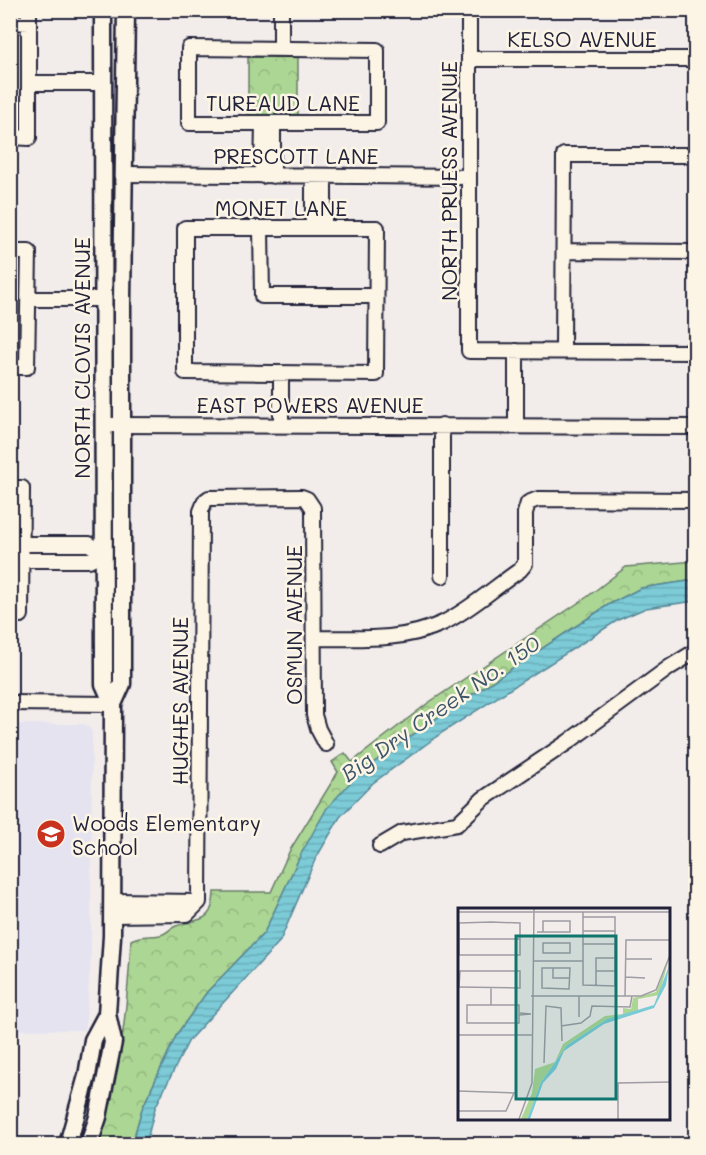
<svg xmlns="http://www.w3.org/2000/svg" width="706" height="1155" viewBox="0 0 706 1155" font-family="Mali,sans-serif">
  <defs>
    <pattern id="forest-crowns" width="20" height="18" patternUnits="userSpaceOnUse" patternTransform="scale(1.5)"><rect width="20" height="18" fill="#acd694"/><path d="M2 6a3 3 0 1 1 6 0M12 15a3 3 0 1 1 6 0" fill="none" stroke="#94b780"/></pattern>
    <pattern id="water-rules" width="6" height="5" patternUnits="userSpaceOnUse" patternTransform="scale(1.5)"><rect width="6" height="5" fill="#7bcbd7"/><path d="M0 2.5h6" fill="none" stroke="#6aaeb9"/></pattern>
  </defs>
  <rect width="100%" height="100%" fill="#f2edea"/>
  <filter id="ink" filterUnits="userSpaceOnUse"><feTurbulence type="fractalNoise" baseFrequency=".0167" numOctaves="2"/><feDisplacementMap in="SourceGraphic" scale="12" xChannelSelector="R" yChannelSelector="G"/><feConvolveMatrix kernelMatrix="1 2 1 2 8 2 1 2 1" color-interpolation-filters="sRGB"/></filter>
  <g filter="url(#ink)">
    <path fill="#e5e3f0" d="M 11,724 L 86,724 L 92,731 L 91,960 L 85,1030 L 11,1030 Z"/>
    <path fill="url(#forest-crowns)" stroke="#677c68" stroke-width="1.5" d="M 248,57 L 298,57 L 298,116 L 248,116 Z
      M 695,561 L 695,580 L 641,588 L 608,605 L 434,720 L 359,773 L 301,854 L 264,933 L 207,992 L 177,1034 L 142,1109 L 132,1144 L 99,1144 C 120,1074 127,1013 131,940 C 141,935 149,937 160,935 C 167,934 170,928 176,926 C 199,918 213,924 214,892 L 271,892 L 290,850 L 338,772 L 332,762 L 345,753 L 352,762 L 428,703 L 587,597 L 626,567 Z"/>
    <path fill="url(#water-rules)" stroke="#578799" stroke-width="1.5" d="M 695,580 L 695,601 L 646,608 L 618,620 L 443,732 L 373,783 L 340,817 L 315,860 L 280,941 L 189,1040 L 155,1108 L 146,1144 L 132,1144 L 142,1109 L 177,1034 L 207,992 L 264,933 L 301,854 L 327,808 L 359,773 L 434,720 L 608,605 L 641,588 Z"/>
    <g fill="none" stroke-linecap="round" stroke-linejoin="round">
      <g stroke="#22223b" stroke-width="18">
        <path id="minor" d="M 281,10 L 281,49
          M 469,10 L 469,351 L 696,352
          M 10,22 L 29,23
          M 189,48 L 377,50 L 377,123 L 189,123 Z
          M 469,59 L 696,59
          M 29,83 L 104,83
          M 273,123 L 273,176
          M 10,137 L 29,138 L 29,10
          M 123,174 L 469,177
          M 262,176 L 263,123
          M 185,228 L 377,228 L 376,374 L 185,372 Z
          M 261,228 L 262,296 L 376,296
          M 313,228 L 313,176
          M 324,228 L 324,177
          M 564,251 L 696,252
          M 10,252 L 29,252 L 27,367 L 10,367
          M 28,299 L 104,299
          M 563,351 L 564,155 L 696,155
          M 104,425 L 696,427
          M 281,425 L 281,373
          M 516,425 L 516,351
          M 10,488 L 22,488 L 21,615 L 10,615
          M 21,560 L 89,560 L 103,553 L 89,544 L 22,544
          M 442,576 L 442,425
          M 314,638 C 358,638 402,642 443,623 C 470,610 495,587 520,570 L 525,564 L 525,513 L 528,503 L 538,499 L 696,500
          M 10,703 L 113,704
          M 380,846 L 402,833 L 457,824 L 483,799 L 568,742 L 670,667 L 696,651
          M 112,901 L 199,902
          M 199,902 L 201,511 L 205,501 L 209,498 L 302,497 L 307,499 L 313,508 L 314,715 L 318,729 L 326,744
          M 112,915 L 187,914 L 199,902"/>
      </g>
      <g stroke="#22223b" stroke-width="21">
        <path id="major" d="M 103,10 L 104,684 L 113,704
          M 68,1144 L 87,1076 L 93,1040 L 107,1014
          M 89,1144 L 98,1117 L 113,1042 L 107,1014 L 112,936 L 113,704 L 122,684 L 122,299 L 126,10"/>
      </g>
      <use href="#minor" stroke="#fcf5e5" stroke-width="14"/>
      <use href="#major" stroke="#fcf5e5" stroke-width="16"/>
    </g>
  </g>
  <defs>
    <g id="school-disc" transform="scale(1.5)"><circle r="9.5" fill="#c8321e" stroke="#fcf5e5"/><path d="M0-5L7-2L0 1L-7-2ZM-4 1L0 2.5L4 1V4Q0 6-4 4Z" fill="#fff"/></g>
  </defs>
  <g fill-rule="evenodd">
    <use href="#school-disc" x="51" y="834"/>
  </g>
  <g text-anchor="middle" dominant-baseline="central" stroke-width="5" stroke-linejoin="round" paint-order="stroke">
    <g font-size="21" fill="#22223b" stroke="#fcf5e5">
      <text x="582" y="38">KELSO AVENUE</text>
      <text x="283" y="102">TUREAUD LANE</text>
      <text x="296" y="155">PRESCOTT LANE</text>
      <text transform="translate(448 181) rotate(-90)">NORTH PRUESS AVENUE</text>
      <text x="281" y="207">MONET LANE</text>
      <text transform="translate(81 358) rotate(-90)">NORTH CLOVIS AVENUE</text>
      <text x="310" y="404">EAST POWERS AVENUE</text>
      <text transform="translate(293 625) rotate(-90)">OSMUN AVENUE</text>
      <text transform="translate(179 701) rotate(-90)">HUGHES AVENUE</text>
    </g>
    <g font-size="21" fill="#22223b" stroke="#fcf5e5" text-anchor="start">
      <text x="72" y="822">Woods Elementary<tspan x="72" dy="24">School</tspan></text>
    </g>
    <g font-size="22" font-style="italic" fill="#3d556a" stroke="#fcf5e5">
      <text transform="translate(440 708) rotate(-35)">Big Dry Creek No. 150</text>
    </g>
  </g>
  <g transform="translate(458 908)">
    <rect width="212" height="212" fill="#f2edea"/>
    <path d="M 211,50 L 201,87 L 180,91 L 180,105 L 149,111 L 109,137 L 83,174 L 69,211 L 63,211 L 74,185 L 77,161 L 97,154 L 105,136 L 147,108 L 165,106 L 165,100 L 173,101 L 175,90 L 198,84 Z" fill="#acd694"/>
    <path d="M 211,58 L 208,77 L 196,100 L 146,116 L 106,143 L 98,161 L 85,175 L 72,211 L 69,211 L 83,174 L 109,137 L 149,111 L 196,97 Z" fill="#7bcbd7"/>
    <path fill="none" stroke="#9f9ca4" stroke-width="1.5" d="M 0,4 L 212,4M 125,9 L 157,9 L 157,78 L 125,77 L 125,4M 0,15 L 1,15 L 33,14 L 62,15 L 62,47 L 1,47 L 1,15M 125,23 L 157,23M 79,24 L 112,24 L 112,13 L 85,13 L 85,24M 1,31 L 62,31M 85,35 L 112,35 L 112,45 L 85,45 ZM 125,36 L 157,36M 167,51 L 194,51M 76,53 L 125,53M 84,60 L 112,60 L 111,81 L 84,80 ZM 95,60 L 95,70 L 111,70M 138,63 L 157,63M 167,69 L 187,70M 138,78 L 138,50 L 157,50M 0,79 L 62,80 L 62,63 L 2,63 L 1,79M 33,79 L 33,97M 73,88 L 183,88 L 198,82 L 212,47M 167,88 L 168,32 L 212,32M 9,97 L 61,97 L 61,115 L 9,115 ZM 61,107 L 73,106 L 62,105M 121,109 L 121,88M 103,118 L 123,115 L 132,108 L 134,98 L 172,99 L 174,88M 0,127 L 74,127M 86,155 L 88,98 L 103,100 L 104,133M 0,183 L 56,185 L 48,203 L 0,203M 61,211 L 74,175 L 76,0M 160,211 L 160,175 L 212,174"/>
    <path fill="#0f766e" fill-opacity="0.15" stroke="#0f766e" stroke-width="3" d="M 58,28 L 158,28 L 158,191 L 58,191 Z"/>
    <rect width="212" height="212" fill="none" stroke="#22223b" stroke-width="3"/>
  </g>
  <rect width="706" height="1155" fill="none" stroke="#fcf5e5" stroke-width="36"/>
  <rect x="18" y="18" width="670" height="1119" fill="none" stroke="#22223b" stroke-width="2" filter="url(#ink)"/>
</svg>
